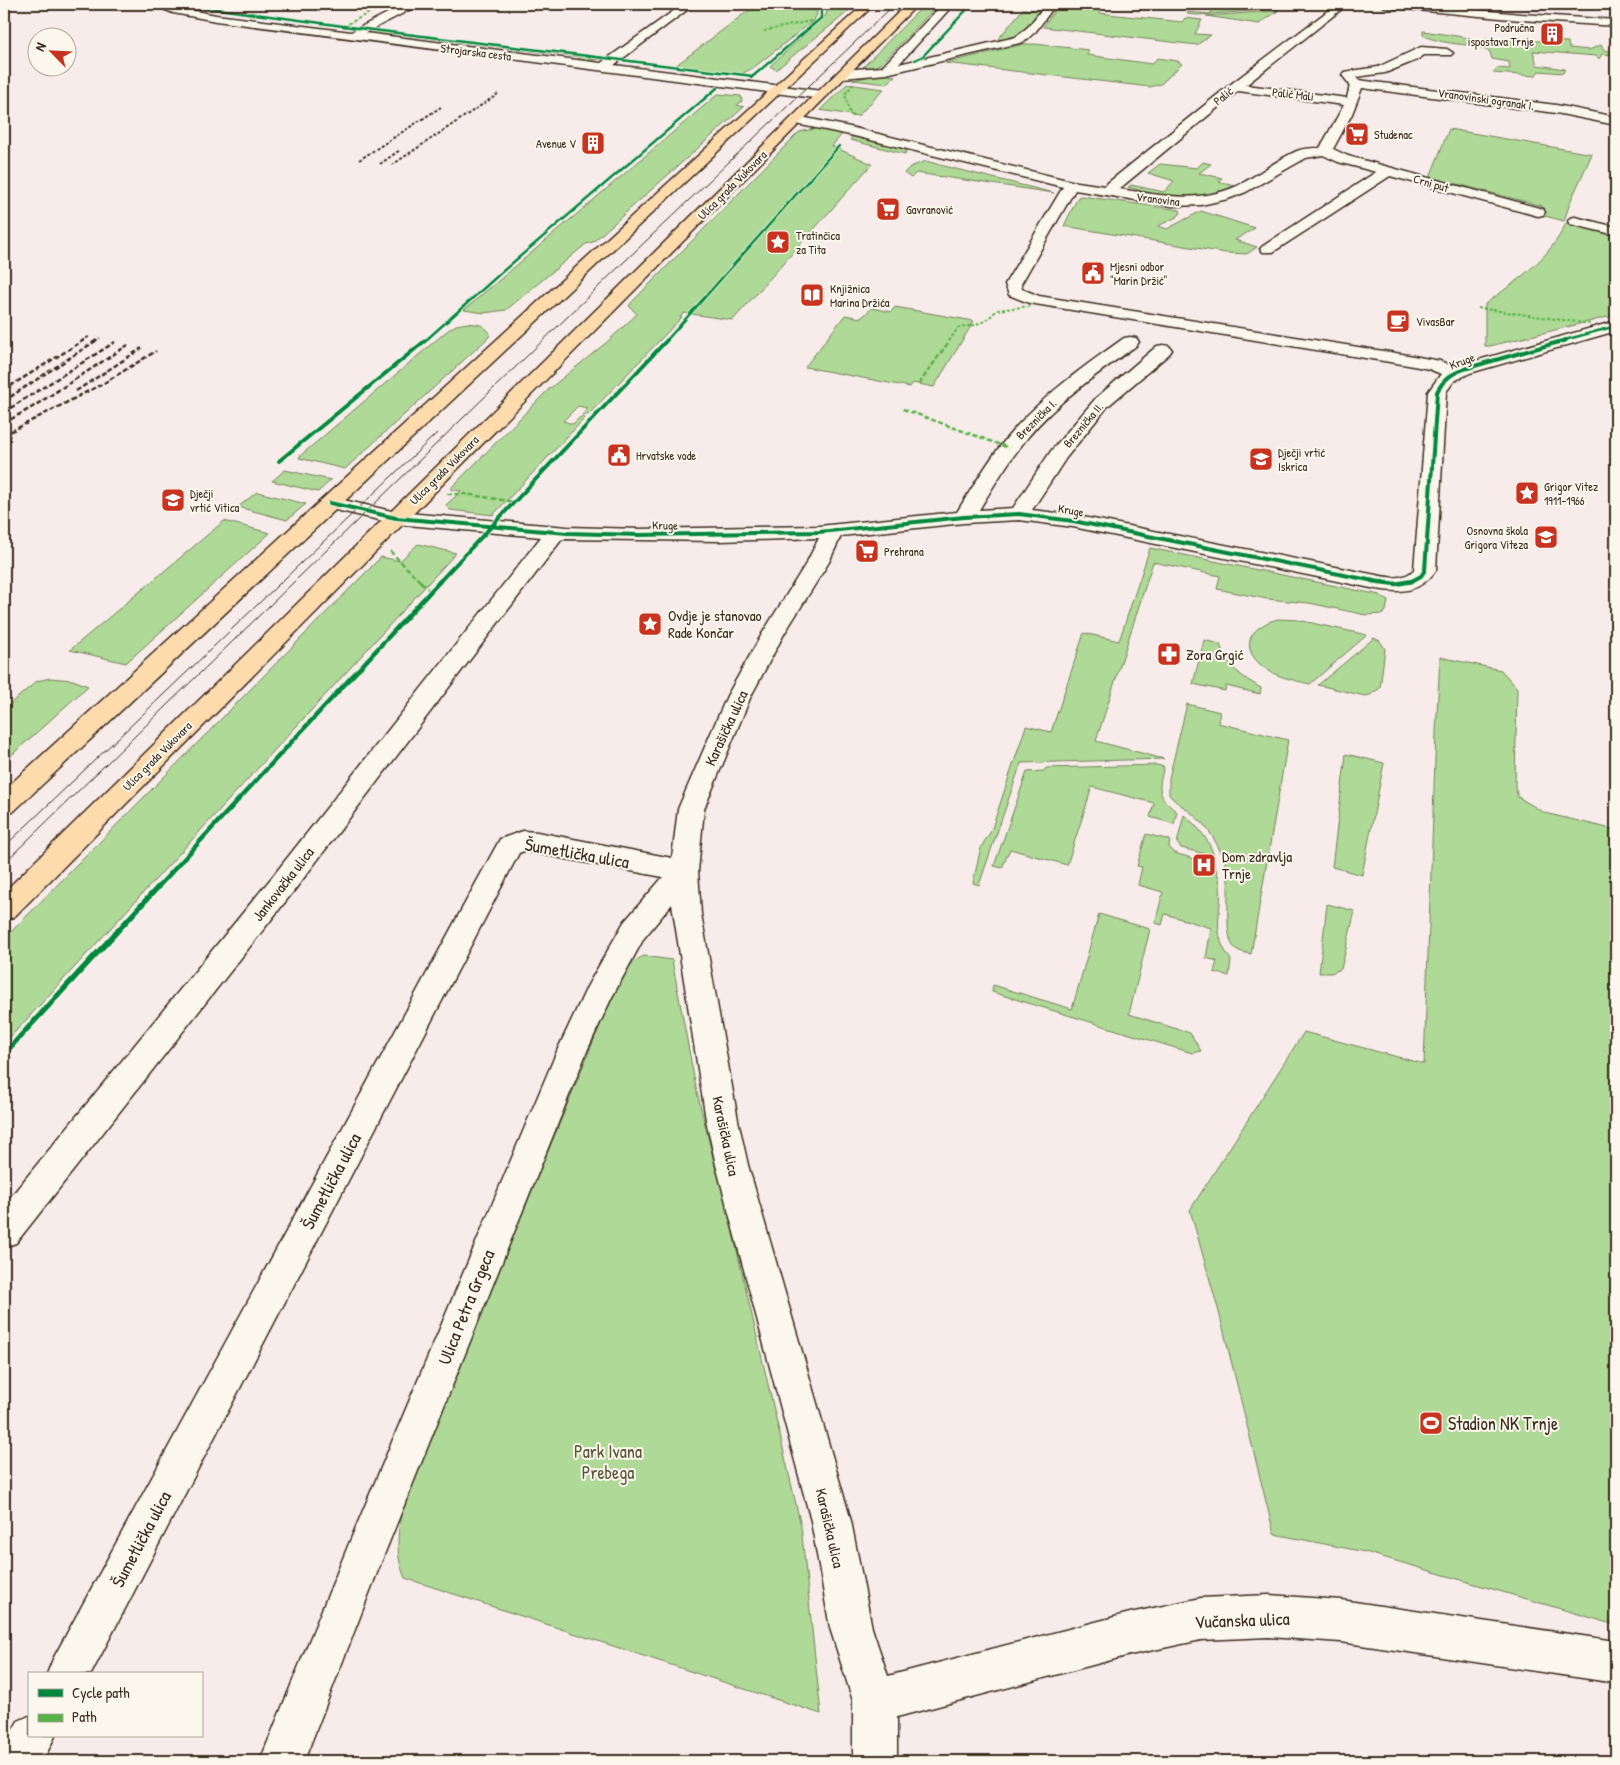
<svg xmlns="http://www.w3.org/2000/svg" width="1620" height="1765" viewBox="0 0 1620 1765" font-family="'Patrick Hand',sans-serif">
  <rect width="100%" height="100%" fill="#f8eceb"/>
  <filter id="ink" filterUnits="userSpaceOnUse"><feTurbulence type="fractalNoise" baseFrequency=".02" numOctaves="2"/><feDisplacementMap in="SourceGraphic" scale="10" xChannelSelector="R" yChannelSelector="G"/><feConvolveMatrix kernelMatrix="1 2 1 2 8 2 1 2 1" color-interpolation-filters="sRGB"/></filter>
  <g filter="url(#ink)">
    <path fill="#aed996" stroke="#74825a" d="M 824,4 L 857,4 C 831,27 802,47 776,70 L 770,66 L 826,15 L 827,10 Z
      M 925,4 L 939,4 L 882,63 L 871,68 L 862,68 Z
      M 1187,4 L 1231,4 L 1252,6 L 1253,4 L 1279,4 L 1276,7 L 1279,9 L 1197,15 L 1187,14 L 1188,12 L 1210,14 L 1214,7 Z
      M 1066,5 L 1099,9 L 1099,13 L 1182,22 L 1185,18 L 1202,20 L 1195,34 L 1211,35 L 1197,45 L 1043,27 L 1057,7 Z
      M 770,6 L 817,11 L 817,15 L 813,21 L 753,68 L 741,74 L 675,66 L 753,7 Z
      M 1023,9 L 1040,11 C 1025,31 1025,37 999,41 L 998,39 Z
      M 1276,11 L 1278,11 L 1259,24 L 1206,16 Z
      M 1423,31 L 1470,38 L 1466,45 C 1455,44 1432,41 1423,35 Z
      M 386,32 L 604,59 L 576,61 L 580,57 L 393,34 L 387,37 L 373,33 Z
      M 1484,39 L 1568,42 L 1569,48 L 1589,50 L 1601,45 L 1604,50 L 1616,52 L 1616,55 L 1602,54 L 1599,59 L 1596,56 L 1533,51 L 1537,65 L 1565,69 L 1563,73 L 1539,71 L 1535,76 L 1493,73 L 1497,68 L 1510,69 L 1509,62 L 1492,59 L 1490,52 L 1479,47 Z
      M 1024,44 L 1035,44 L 1089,50 L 1087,55 L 1152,64 L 1157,58 L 1178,61 L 1182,64 L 1161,84 L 1150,87 L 945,63 Z
      M 878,74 L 895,76 L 887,84 L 853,80 Z
      M 847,84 L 884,89 L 858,116 L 820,110 Z
      M 718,94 L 741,96 L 742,101 L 737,105 L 744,107 L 593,242 L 586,244 L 506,310 L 484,313 L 464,310 Z
      M 819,128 L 843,133 L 832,146 L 872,164 L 733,320 L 684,313 L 680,317 L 682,317 L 588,415 L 582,415 L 588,408 L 578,406 L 563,421 L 573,424 L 580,417 L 585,418 L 493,515 L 450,510 L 446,505 L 461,491 L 450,489 L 549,389 L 607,342 L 637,314 L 629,306 L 631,303 L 799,132 Z
      M 1449,129 L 1592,154 L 1571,200 L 1564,221 L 1541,215 L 1542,206 L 1430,177 Z
      M 853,136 L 904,147 L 906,151 L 905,154 L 850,140 Z
      M 926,161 L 944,166 L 1054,193 L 916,173 L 911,178 L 904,173 L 910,167 Z
      M 1203,162 L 1211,164 L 1199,173 L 1222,178 L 1219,182 L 1235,186 C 1202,200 1161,198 1128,187 L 1131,185 L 1164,192 L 1174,181 L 1148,173 L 1160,164 L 1197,168 Z
      M 1081,196 L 1180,210 L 1181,213 L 1175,218 L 1158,226 L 1167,229 L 1201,211 L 1255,228 L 1235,240 L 1257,247 L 1247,254 L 1226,253 L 1064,226 L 1078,197 Z
      M 1566,223 L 1616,236 L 1616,315 L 1490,346 L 1485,346 L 1485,304 C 1515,282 1551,258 1566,223 Z
      M 895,307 L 974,321 L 934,387 L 913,383 L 910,387 L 805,367 L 845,315 L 861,318 L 872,308 L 891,312 Z
      M 467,323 C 477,324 484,324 490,333 L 489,337 L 345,469 L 299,458 L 300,456 L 448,330 L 456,325 Z
      M 285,470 L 331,480 L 318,492 L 272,481 Z
      M 257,492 L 306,504 L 287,520 L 238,507 Z
      M 224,521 L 270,533 L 126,663 L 70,650 Z
      M 418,544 L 456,553 L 4,1044 L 4,939 L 381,557 L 400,561 Z
      M 1150,548 L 1380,595 L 1388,601 L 1386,611 L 1383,614 L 1366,615 L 1309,603 L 1267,599 L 1217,589 L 1220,576 L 1153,562 L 1096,741 L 1164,759 L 1021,763 L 979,885 L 973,883 L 981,847 L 991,831 L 1026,726 L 1051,732 L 1084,633 L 1119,641 Z
      M 1278,619 L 1298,620 L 1367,635 L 1310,684 C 1293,680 1275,677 1262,666 C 1237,645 1253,625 1278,619 Z
      M 1374,638 L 1380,641 L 1385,649 L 1380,688 L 1370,695 L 1365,696 L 1318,685 Z
      M 1204,640 L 1220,644 C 1226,666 1242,677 1261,688 L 1260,694 L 1226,686 L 1225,691 L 1193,684 Z
      M 1440,657 L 1501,670 L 1517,688 L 1515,787 L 1518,797 L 1545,813 L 1616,830 L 1616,1625 L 1365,1552 L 1274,1534 L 1219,1312 L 1190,1210 L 1304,1032 L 1424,1064 L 1436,732 Z
      M 50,678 L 73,680 L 88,686 L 4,762 L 4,709 L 37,681 Z
      M 1187,704 L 1220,712 L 1218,723 L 1288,740 L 1251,954 C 1246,953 1240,952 1236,949 C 1222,940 1231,888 1227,870 C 1221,848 1209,826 1190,812 C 1183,806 1175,802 1169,795 L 1169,778 Z
      M 1346,754 L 1384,763 L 1362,875 L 1332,867 Z
      M 1157,765 L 1164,767 C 1157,790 1158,797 1177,812 L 1174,824 L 1150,817 L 1154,803 L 1092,787 L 1067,865 L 1010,849 L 1002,868 L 994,866 L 1027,772 L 1044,771 L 1046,768 Z
      M 1184,815 C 1198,826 1209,840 1214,856 L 1181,848 L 1177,843 Z
      M 1146,834 L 1170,840 L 1169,847 L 1175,853 L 1214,865 C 1232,900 1204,925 1231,960 L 1229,976 L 1214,972 L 1217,961 L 1206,958 L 1211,928 L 1165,914 L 1162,925 L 1155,923 L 1163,892 L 1138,885 L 1142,867 L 1137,866 Z
      M 1327,904 L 1355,911 L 1341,969 L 1331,973 L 1319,973 Z
      M 1099,914 L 1150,929 L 1129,1014 L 1190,1033 L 1201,1051 L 1192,1053 L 992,992 L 993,985 L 1072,1009 Z
      M 644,956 L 672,960 L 696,1088 L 716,1170 L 721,1182 L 801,1526 L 821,1714 L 405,1578 C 394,1553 398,1530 403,1504 L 609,1003 C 618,984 624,964 644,956 Z"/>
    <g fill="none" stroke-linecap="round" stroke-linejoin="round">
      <g stroke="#3b2a1e" stroke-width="3">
        <path id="minor" d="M 155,4 L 169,4 L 180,8 L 216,15 L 351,32 L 405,4 L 418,4 L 417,6 L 365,33 L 601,63 L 683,4 L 695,4 L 614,65 L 822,91 L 828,95 L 822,99 L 216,21 L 173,13 L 156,6 Z
          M 943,4 L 954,4 L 899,64 L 1016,37 L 1028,27 L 1046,4 L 1056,4 L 1036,31 L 1024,42 L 886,74 L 843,78 L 837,74 L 843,70 L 882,67 Z
          M 1337,4 L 1348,4 L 1246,85 L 1347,98 L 1350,85 L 1342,75 L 1344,72 L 1378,67 L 1421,47 L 1447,49 L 1453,53 L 1451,55 L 1424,55 L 1417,60 L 1385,73 L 1356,77 L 1358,80 L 1556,105 L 1616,117 L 1616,125 L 1556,113 L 1362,88 L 1352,114 L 1333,149 L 1348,156 L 1543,209 L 1545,212 L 1543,215 L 1538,216 L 1390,176 L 1273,252 L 1263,252 L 1260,249 L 1263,246 L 1376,172 L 1338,162 L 1323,155 L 1306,158 L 1246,192 L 1228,199 L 1201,205 L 1172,206 L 1075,190 L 1021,284 L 1022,289 L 1039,296 L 1408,355 L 1440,361 L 1454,367 L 1616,321 L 1616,331 L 1470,373 L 1454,381 L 1446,392 L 1436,570 C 1420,593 1401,593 1376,589 L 1073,527 L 1019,520 L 964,523 L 841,536 L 829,562 L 784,634 L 751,696 L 704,809 L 698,871 L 701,914 L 738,1120 L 748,1165 L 851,1521 L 872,1628 L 888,1676 L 1130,1613 L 1201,1598 L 1269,1595 L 1341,1600 L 1616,1641 L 1616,1683 L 1341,1642 L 1269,1637 L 1201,1640 L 1130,1655 L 897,1717 L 897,1761 L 853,1761 L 853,1701 L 830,1628 L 811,1521 L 716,1165 L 706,1120 L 672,904 L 644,938 L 611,999 L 587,1051 L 382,1560 L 304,1761 L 260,1761 L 348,1546 L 557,1051 L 588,985 L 624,922 L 663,877 L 524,851 L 519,853 L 91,1674 L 47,1674 L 53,1659 L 500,839 L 523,831 L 537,832 L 672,858 L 678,809 L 727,696 L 762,634 L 807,562 L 819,538 L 720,541 L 562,539 L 293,892 L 16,1243 L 4,1247 L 4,1205 L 273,876 L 541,537 L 396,524 L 323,507 L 320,503 L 323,499 L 330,497 L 396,512 L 567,527 L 639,529 L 819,526 L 957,512 C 976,482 993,452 1017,426 C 1048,392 1086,365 1124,338 L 1130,337 L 1136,338 L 1139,342 L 1136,346 C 1098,373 1058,401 1028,437 C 1009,460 994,485 979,510 L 1013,508 L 1051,451 L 1096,398 L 1157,346 L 1163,345 L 1169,346 L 1172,350 L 1169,354 L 1108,406 L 1066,458 L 1032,510 L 1073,515 L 1376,575 C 1390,578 1403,580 1414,570 L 1428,392 L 1441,374 L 1429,369 L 1408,365 L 1029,303 L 1009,295 L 1005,284 L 1063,187 L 850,135 L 796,124 L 790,120 L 796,116 L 850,127 L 1071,181 L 1104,186 L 1231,84 ZM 1238,91 L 1344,105 L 1320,148 C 1313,148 1304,148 1297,151 C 1276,160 1257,176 1237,186 C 1198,204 1159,195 1119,189 Z
          M 1380,4 L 1416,4 L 1521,14 L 1616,20 L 1616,26 L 1521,20 L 1385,7 Z
          M 1575,217 L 1616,227 L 1616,235 L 1570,224 L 1568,221 L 1570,218 Z
          M 29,1716 L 29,1736 L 55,1736 L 43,1761 L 4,1761 L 4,1745 L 18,1721 Z"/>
      </g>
      <g stroke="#3b2a1e" stroke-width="3">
        <path id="major" d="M 864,4 L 875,4 L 13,812 L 4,814 L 4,790 Z
          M 907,4 L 918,4 L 14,917 L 4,920 L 4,892 Z"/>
      </g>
      <use href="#minor" fill="#fbf7ec" fill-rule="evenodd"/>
      <use href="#major" fill="#fedbac" fill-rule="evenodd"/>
      <path stroke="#3b2a1e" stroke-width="1" d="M 4,847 L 437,433
        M 4,863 L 625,261 L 895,4"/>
      <path stroke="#3b2a1e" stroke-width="2" stroke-dasharray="3 2" stroke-linecap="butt" d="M 359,160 L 441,107
        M 380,164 L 400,150
        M 392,165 L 498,94
        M 82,341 L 90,336
        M 95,341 L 100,338"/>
      <path stroke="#3b2a1e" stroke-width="2.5" stroke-dasharray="5 2.5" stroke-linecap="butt" d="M 4,390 L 84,340
        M 76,391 L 142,348
        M 4,401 L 97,340
        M 4,412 L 115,342
        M 4,423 L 31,408 L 128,345
        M 4,435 L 104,383 L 156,351"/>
      <path stroke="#57b245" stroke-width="2" stroke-dasharray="3 2" stroke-linecap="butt" d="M 344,26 L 386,4
        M 764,31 L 815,20
        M 853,117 L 849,111 L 845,94 L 854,83
        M 1478,308 L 1591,324
        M 949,341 L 958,328 C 977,325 984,324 997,310 L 1031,306 L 1032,304"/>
      <path stroke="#57b245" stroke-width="2.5" stroke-dasharray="5 2.5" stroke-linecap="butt" d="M 919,384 L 950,340
        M 903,409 L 1009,448
        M 447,494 L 465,494 L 515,502
        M 390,551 L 421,582"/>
      <path stroke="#57b245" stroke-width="3" stroke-dasharray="7 3" stroke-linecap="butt" d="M 420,581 L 431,592"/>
      <g stroke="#fbf7ec" stroke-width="4">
        <path id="cycleway-far3" d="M 181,4 L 365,29 L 753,76
          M 915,60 L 923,56 L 972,4
          M 751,78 L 821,18 L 821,4
          M 425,341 L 503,271 L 717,88
          M 666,341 L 839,146
          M 1561,341 L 1616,326"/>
      </g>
      <g stroke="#fbf7ec" stroke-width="6">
        <path id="cycleway-far2" d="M 279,461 L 426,340
          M 330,503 L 396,518 L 567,533 L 639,535 L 819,532 L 964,517 L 1019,514 L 1073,521 L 1379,582
          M 439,582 L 667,340
          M 1410,582 L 1421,576 L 1425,570 L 1437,392 C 1443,380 1451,374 1464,369 L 1566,340"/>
      </g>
      <g stroke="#fbf7ec" stroke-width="7">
        <path id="cycleway-far1" d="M 1372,581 L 1396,584 L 1412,581
          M 157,888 L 440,581"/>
      </g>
      <g stroke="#fbf7ec" stroke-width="9">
        <path id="cycleway" d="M 4,1054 L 158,887"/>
      </g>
      <use href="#cycleway-far3" stroke="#00873e" stroke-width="2.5"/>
      <use href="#cycleway-far2" stroke="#00873e" stroke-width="4"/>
      <use href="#cycleway-far1" stroke="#00873e" stroke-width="4.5"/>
      <use href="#cycleway" stroke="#00873e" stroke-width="5.5"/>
    </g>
  </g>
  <defs>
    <g id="building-square" transform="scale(1.25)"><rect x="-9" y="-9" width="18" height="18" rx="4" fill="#c8321e" stroke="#fbf7ec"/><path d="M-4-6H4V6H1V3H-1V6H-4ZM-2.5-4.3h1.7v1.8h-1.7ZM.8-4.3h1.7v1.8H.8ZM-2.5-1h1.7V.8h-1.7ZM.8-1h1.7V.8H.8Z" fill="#fff"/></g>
    <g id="supermarket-square" transform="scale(1.25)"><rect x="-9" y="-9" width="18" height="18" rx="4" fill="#c8321e" stroke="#fbf7ec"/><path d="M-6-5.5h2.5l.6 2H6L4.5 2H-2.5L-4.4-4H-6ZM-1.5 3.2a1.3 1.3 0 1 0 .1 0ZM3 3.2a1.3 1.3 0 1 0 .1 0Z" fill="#fff"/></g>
    <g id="sight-square" transform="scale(1.25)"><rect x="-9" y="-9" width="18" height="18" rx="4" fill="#c8321e" stroke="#fbf7ec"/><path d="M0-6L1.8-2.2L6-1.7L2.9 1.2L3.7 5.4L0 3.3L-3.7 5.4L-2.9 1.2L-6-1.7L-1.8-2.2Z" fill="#fff"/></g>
    <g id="civic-square" transform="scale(1.25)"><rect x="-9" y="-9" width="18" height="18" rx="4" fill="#c8321e" stroke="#fbf7ec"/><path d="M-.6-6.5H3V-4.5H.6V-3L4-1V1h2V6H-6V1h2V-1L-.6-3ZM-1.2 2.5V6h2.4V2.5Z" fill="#fff"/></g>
    <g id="library-square" transform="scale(1.25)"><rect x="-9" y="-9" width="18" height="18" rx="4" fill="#c8321e" stroke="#fbf7ec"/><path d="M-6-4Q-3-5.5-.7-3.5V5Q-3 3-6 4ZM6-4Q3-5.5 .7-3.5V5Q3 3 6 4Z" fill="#fff"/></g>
    <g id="cafe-square" transform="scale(1.25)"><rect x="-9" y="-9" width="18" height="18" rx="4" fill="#c8321e" stroke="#fbf7ec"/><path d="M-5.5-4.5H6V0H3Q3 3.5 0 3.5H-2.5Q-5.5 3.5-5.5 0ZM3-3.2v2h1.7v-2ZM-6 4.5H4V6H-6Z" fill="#fff"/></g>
    <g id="school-square" transform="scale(1.25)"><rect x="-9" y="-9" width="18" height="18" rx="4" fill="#c8321e" stroke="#fbf7ec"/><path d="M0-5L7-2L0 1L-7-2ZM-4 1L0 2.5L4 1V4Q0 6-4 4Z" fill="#fff"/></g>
    <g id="pharmacy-square" transform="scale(1.25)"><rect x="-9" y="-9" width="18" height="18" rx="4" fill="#c8321e" stroke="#fbf7ec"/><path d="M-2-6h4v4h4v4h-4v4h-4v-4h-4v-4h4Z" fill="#fff"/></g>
    <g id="hospital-square" transform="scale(1.25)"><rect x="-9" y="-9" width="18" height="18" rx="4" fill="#c8321e" stroke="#fbf7ec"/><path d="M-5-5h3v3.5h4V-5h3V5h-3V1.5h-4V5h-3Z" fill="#fff"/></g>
    <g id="stadium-square" transform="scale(1.25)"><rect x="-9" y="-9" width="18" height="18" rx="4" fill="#c8321e" stroke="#fbf7ec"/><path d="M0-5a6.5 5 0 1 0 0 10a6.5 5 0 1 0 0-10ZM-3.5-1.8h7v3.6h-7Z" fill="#fff"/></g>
  </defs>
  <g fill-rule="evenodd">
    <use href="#building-square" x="1552" y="34"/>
    <use href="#supermarket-square" x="1357" y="134"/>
    <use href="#building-square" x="593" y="143"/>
    <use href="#supermarket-square" x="888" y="209"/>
    <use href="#sight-square" x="778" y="242"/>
    <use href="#civic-square" x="1093" y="273"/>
    <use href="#library-square" x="812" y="295"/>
    <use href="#cafe-square" x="1398" y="321"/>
    <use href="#civic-square" x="619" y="455"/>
    <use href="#school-square" x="1261" y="459"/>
    <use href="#sight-square" x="1527" y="493"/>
    <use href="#school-square" x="173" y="500"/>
    <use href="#school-square" x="1546" y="537"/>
    <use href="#supermarket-square" x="867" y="551"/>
    <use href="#sight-square" x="650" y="624"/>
    <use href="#pharmacy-square" x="1169" y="654"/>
    <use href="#hospital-square" x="1204" y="865"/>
    <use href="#stadium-square" x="1431" y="1423"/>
  </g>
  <g text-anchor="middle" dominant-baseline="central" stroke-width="4" stroke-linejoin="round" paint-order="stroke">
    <g font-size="12" fill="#3b2a1e" stroke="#fbf7ec" text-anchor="start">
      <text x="1534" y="27" text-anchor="end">Područna<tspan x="1534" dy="14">ispostava Trnje</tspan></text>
      <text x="1374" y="134">Studenac</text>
      <text x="576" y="143" text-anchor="end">Avenue V</text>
      <text x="906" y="209">Gavranović</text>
      <text x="796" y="235">Tratinčica<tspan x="796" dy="14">za Tita</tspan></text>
      <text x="1110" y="266">Mjesni odbor<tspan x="1110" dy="14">"Marin Držić"</tspan></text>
      <text x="830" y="288">Knjižnica<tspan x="830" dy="14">Marina Držića</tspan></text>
      <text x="1416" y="321">VivasBar</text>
      <text x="1278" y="452">Dječji vrtić<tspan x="1278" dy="14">Iskrica</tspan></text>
      <text x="636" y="455">Hrvatske vode</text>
      <text x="1544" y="486">Grigor Vitez<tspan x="1544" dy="14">1911-1966</tspan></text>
      <text x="190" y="493">Dječji<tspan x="190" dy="14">vrtić Vitica</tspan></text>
      <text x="1528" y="530" text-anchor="end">Osnovna škola<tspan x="1528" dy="14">Grigora Viteza</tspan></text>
      <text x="884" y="551">Prehrana</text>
    </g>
    <g font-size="12" fill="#3b2a1e" stroke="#fbf7ec">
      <text transform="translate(476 52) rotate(7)">Strojarska cesta</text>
      <text transform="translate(1293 94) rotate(7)">Palić Mali</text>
      <text transform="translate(1223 96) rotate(-39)">Palić</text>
      <text transform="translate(1486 99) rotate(8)">Vranovinski ogranak I.</text>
      <text transform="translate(1431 183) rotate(16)">Crni put</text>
      <text transform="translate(732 185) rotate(-45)">Ulica grada Vukovara</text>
      <text transform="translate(1158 199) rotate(7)">Vranovina</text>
      <text transform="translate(1462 361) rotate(-21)">Kruge</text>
      <text transform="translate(1036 419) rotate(-45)">Breznička I.</text>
      <text transform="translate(1083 425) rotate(-50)">Breznička II.</text>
      <text transform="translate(444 470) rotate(-45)">Ulica grada Vukovara</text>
      <text transform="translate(1071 510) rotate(10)">Kruge</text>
      <text transform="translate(665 525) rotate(1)">Kruge</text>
      <text transform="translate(157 756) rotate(-45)">Ulica grada Vukovara</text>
    </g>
    <g font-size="15" fill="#3b2a1e" stroke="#fbf7ec" text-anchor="start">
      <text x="668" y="615">Ovdje je stanovao<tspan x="668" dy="17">Rade Končar</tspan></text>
      <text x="1186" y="654">Zora Grgić</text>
      <text x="1222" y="856">Dom zdravlja<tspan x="1222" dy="17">Trnje</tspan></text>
    </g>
    <g font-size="15" fill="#3b2a1e" stroke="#fbf7ec">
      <text transform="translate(726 728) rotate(-65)">Karašička ulica</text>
      <text transform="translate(283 884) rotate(-52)">Jankovačka ulica</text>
      <text transform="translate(726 1136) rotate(78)">Karašička ulica</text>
      <text transform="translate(830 1528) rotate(77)">Karašička ulica</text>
    </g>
    <g font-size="18" fill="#3b2a1e" stroke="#fbf7ec">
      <text transform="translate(577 853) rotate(10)">Šumetlička ulica</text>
      <text transform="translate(331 1181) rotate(-62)">Šumetlička ulica</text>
      <text transform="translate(466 1307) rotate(-68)">Ulica Petra Grgeca</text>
      <text transform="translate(141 1539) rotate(-62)">Šumetlička ulica</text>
      <text transform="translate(1242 1620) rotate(-2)">Vučanska ulica</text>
    </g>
    <g font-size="18" fill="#3b2a1e" stroke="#fbf7ec" text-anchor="start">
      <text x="1448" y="1423">Stadion NK Trnje</text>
    </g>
    <g font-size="18" fill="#58563c" stroke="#fbf7ec">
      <text x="608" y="1451">Park Ivana<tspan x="608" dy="21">Prebega</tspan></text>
    </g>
  </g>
  <rect width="1620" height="1765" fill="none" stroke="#fbf7ec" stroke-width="20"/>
  <rect x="10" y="10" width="1600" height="1745" fill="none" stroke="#3b2a1e" stroke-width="2" filter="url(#ink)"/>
  <rect x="28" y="1672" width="175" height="65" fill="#fbf7ec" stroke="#aea59a"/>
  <rect x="38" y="1689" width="25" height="8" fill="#00873e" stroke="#aea59a"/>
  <text x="72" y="1698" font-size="15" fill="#3b2a1e">Cycle path</text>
  <rect x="38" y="1714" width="25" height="8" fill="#57b245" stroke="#aea59a"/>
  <text x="72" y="1722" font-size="15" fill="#3b2a1e">Path</text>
  <g transform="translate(52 52) rotate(294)"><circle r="24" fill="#fbf7ec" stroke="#aea59a"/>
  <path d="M0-4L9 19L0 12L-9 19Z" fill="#c8321e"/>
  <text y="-8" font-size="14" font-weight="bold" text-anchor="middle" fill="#3b2a1e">N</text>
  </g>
</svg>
